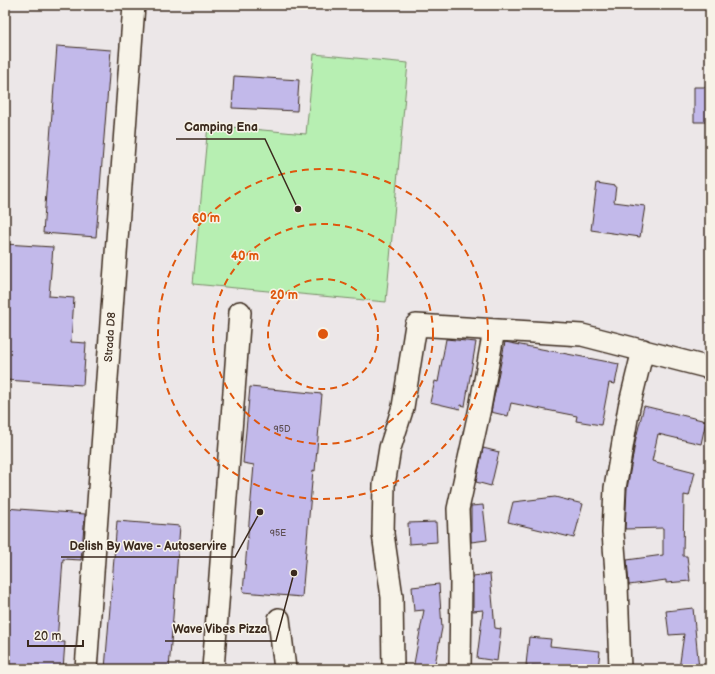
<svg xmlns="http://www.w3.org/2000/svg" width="715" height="674" viewBox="0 0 715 674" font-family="'Balsamiq Sans',sans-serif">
  <rect width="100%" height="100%" fill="#ece7e8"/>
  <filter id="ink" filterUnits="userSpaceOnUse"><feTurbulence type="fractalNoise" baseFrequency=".025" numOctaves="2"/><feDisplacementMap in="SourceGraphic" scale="8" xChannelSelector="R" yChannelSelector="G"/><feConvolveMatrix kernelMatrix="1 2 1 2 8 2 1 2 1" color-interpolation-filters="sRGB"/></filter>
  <g filter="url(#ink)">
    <path fill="#b7efb2" stroke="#798c68" d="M 314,54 L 408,63 L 386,302 L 193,284 L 208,125 L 306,134 Z"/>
    <path fill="#c2b9ea" stroke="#3b2a1e" d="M 57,46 L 111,50 L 96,237 L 43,233 Z
      M 234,76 L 299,80 L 297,111 L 232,108 Z
      M 694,87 L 710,87 L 710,122 L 694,122 Z
      M 597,183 L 616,186 L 614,202 L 645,206 L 640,237 L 591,230 Z
      M 5,244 L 53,247 L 49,296 L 74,298 L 71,342 L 86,343 L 83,385 L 5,380 Z
      M 446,339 L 476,342 L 465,406 L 461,405 L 460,409 L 430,402 L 435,381 L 438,382 Z
      M 505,342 L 619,364 L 615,384 L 609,383 L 601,425 L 576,421 L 577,416 L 511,403 L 508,416 L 491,412 Z
      M 250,387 L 322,394 L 315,471 L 313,470 L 302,597 L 243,592 L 254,465 L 243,463 Z
      M 644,406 L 706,421 L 701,444 L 658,434 L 652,461 L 695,472 L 689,496 L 684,495 L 683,556 L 687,556 L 690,581 L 666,583 L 666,580 L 629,585 L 627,560 L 663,555 L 663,528 L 625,529 L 627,489 L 636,438 Z
      M 483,448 L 499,452 L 491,486 L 476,482 Z
      M 555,497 L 583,504 L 574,538 L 508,522 L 513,502 Z
      M 483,505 L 487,540 L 471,542 L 471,506 Z
      M 5,508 L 85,514 L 81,560 L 63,559 L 57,642 L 65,642 L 63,669 L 5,669 Z
      M 117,521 L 180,526 L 169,669 L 105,669 Z
      M 436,522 L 437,542 L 409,544 L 408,523 Z
      M 490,574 L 495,628 L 501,629 L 497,661 L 477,658 L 483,610 L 473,611 L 473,576 Z
      M 439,584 L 442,628 L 434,669 L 413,669 L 424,610 L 414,611 L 412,587 Z
      M 693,608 L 699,669 L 679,669 L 684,634 L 669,635 L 666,611 Z
      M 529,637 L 551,639 L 550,646 L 600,651 L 598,669 L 570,669 L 526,665 Z"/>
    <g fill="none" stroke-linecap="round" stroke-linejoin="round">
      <g stroke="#3b2a1e" stroke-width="24">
        <path id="street" d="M 279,619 L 285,669
          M 86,669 L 134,5
          M 213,669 L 240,312
          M 393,669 L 392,597 L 383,534 L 384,485 L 390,448 L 403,407 L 416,325 L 582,335 L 710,368
          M 460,669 L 461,582 L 458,509 L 480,408 L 494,330
          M 620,669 L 617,585 L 613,533 L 615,488 L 629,407 L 643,350"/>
      </g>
      <use href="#street" stroke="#f7f3e8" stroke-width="21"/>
    </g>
  </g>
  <g fill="none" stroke="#df570d" stroke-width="2" stroke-dasharray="7 5">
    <circle cx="323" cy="334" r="55"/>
    <circle cx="323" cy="334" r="110"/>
    <circle cx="323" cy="334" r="165"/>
  </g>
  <g text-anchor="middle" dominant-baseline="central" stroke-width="3" stroke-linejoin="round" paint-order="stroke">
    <g font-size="9" fill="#5d4e51">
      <text x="282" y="429">95D</text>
      <text x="278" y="533">95E</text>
    </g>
    <g font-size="11" fill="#3b2a1e" stroke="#f7f3e8">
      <text transform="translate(110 337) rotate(-86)">Strada D8</text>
    </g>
  </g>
  <circle cx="323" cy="334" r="6" fill="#df570d" stroke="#f7f3e8" stroke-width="2"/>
  <g font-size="12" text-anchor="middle" font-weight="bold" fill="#df570d" stroke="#f7f3e8" stroke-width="3" stroke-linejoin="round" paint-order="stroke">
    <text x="206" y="222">60 m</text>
    <text x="245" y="260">40 m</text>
    <text x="284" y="299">20 m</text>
  </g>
  <path fill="none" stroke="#3b2a1e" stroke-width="1.5" d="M298 209L265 139H176M260 512L235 557H61M294 573L276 641H165"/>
  <g fill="#3b2a1e" stroke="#f7f3e8" stroke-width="1.5">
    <circle cx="298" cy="209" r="4"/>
    <circle cx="260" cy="512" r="4"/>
    <circle cx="294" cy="573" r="4"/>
  </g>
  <g font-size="12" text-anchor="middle" font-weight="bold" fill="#3b2a1e" stroke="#f7f3e8" stroke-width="3" stroke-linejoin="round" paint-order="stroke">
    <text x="221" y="131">Camping Ena</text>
    <text x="148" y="550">Delish By Wave - Autoservire</text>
    <text x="220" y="633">Wave Vibes Pizza</text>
  </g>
  <rect width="715" height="674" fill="none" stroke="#f7f3e8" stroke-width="20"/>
  <rect x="10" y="10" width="695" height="654" fill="none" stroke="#3b2a1e" stroke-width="1.5" filter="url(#ink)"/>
  <path d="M28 640v6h55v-6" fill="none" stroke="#3b2a1e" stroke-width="2"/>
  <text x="34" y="640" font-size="12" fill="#3b2a1e" stroke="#f7f3e8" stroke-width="3" paint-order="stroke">20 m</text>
</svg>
